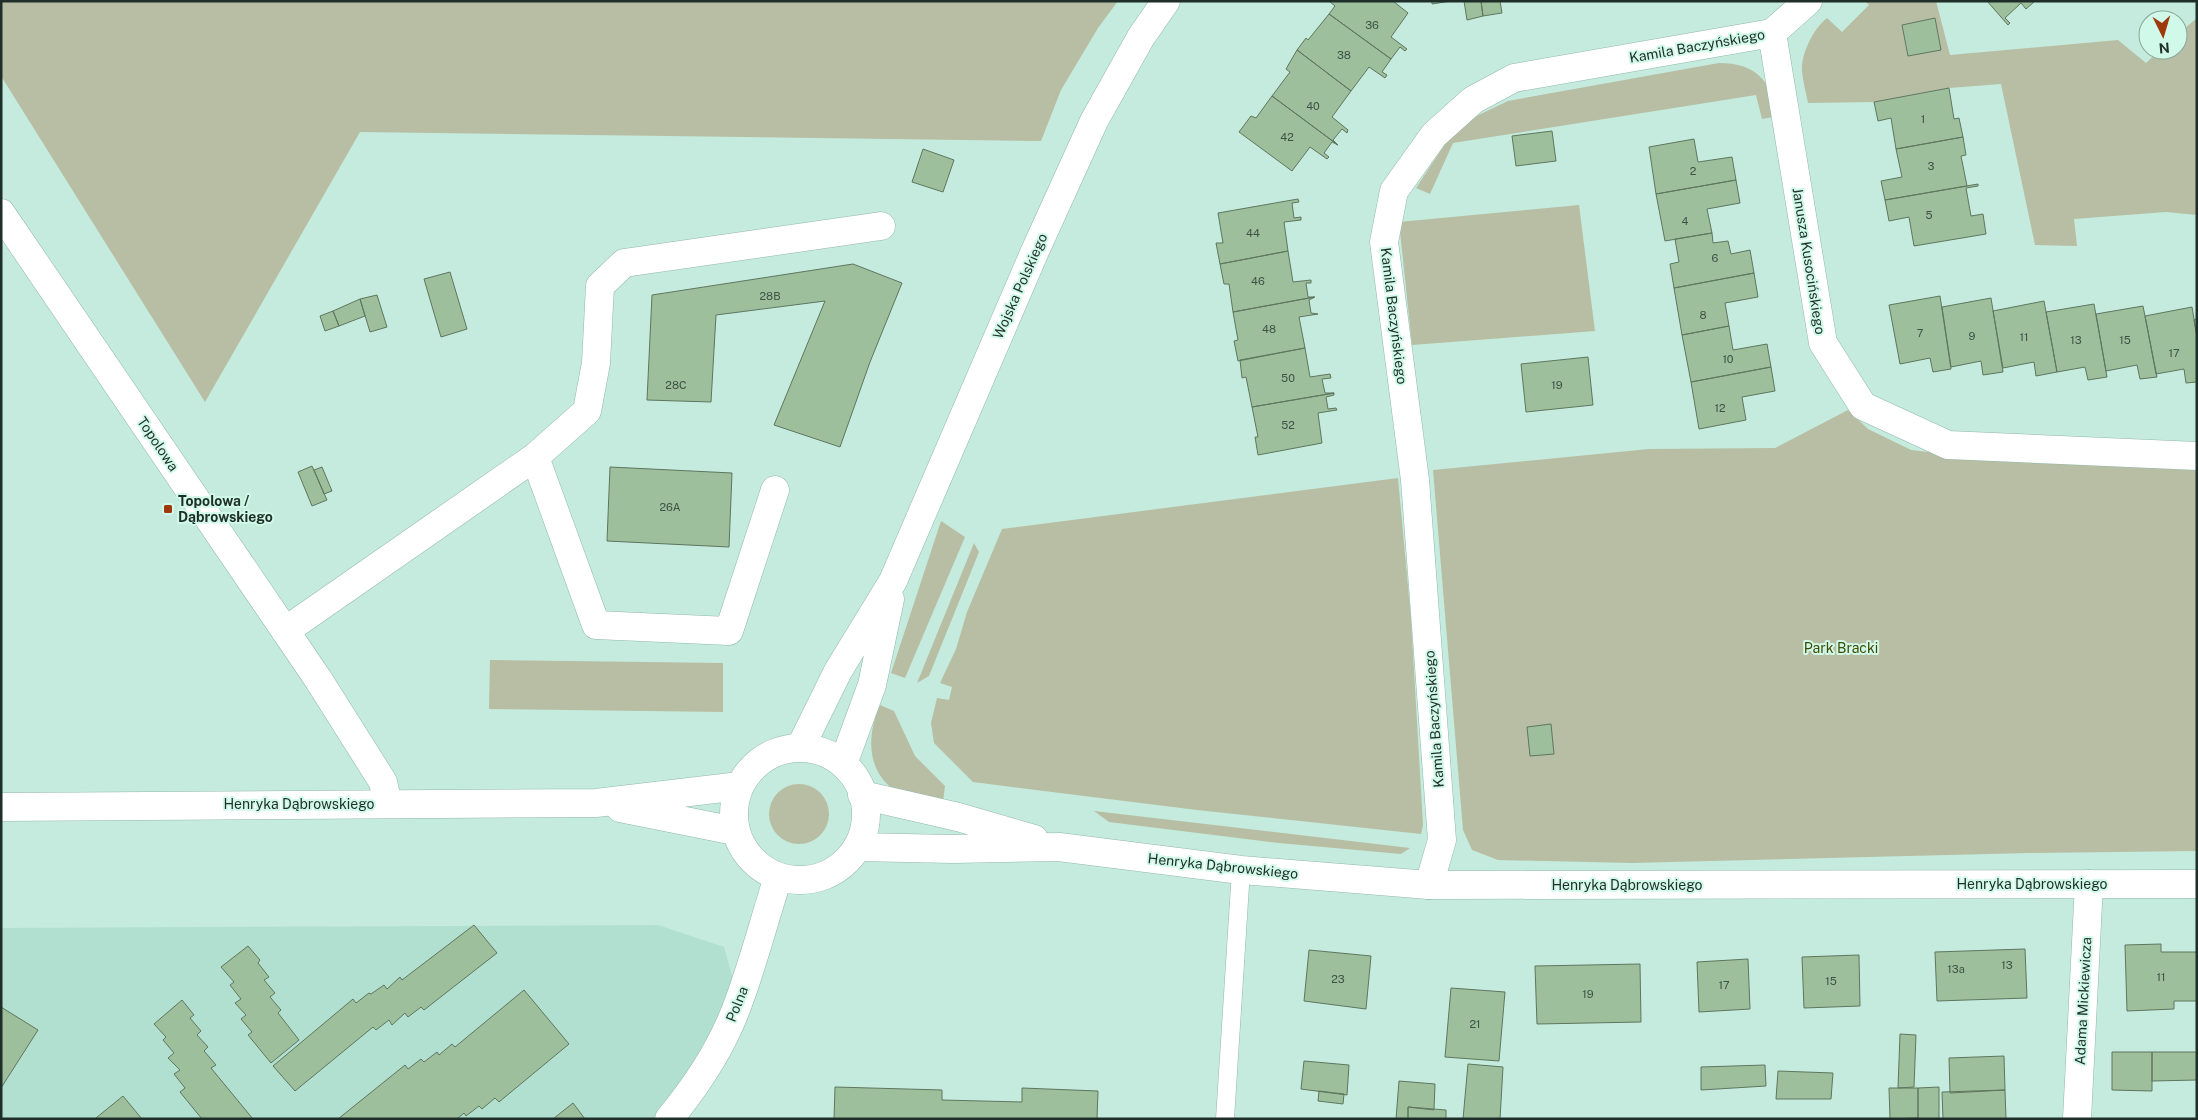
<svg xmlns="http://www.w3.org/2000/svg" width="2198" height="1120" viewBox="0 0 2198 1120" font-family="'Public Sans',sans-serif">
  <rect width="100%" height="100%" fill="#c4ebdd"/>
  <path fill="#b2e0d0" d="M 658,925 L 724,947 L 739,1002 L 669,1119 L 1,1119 L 1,928 Z"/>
  <path fill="#b8bea3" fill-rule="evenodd" d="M 1,1 L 1118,1 L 1098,28 L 1061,90 L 1041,141 L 360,132 L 205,402 L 1,76 Z
    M 1865,1 L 1936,1 L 1950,55 L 2118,40 L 2146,63 L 2160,50 L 2178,50 L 2178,34 L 2197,18 L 2197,215 L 2166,212 L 2074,219 L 2077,246 L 2035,245 L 2001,84 L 1949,88 L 1874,102 L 1808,103 C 1806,93 1803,82 1802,71 C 1801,54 1813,29 1827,18 L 1842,32 L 1869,5 ZM 1935,18 L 1940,50 L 1908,56 L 1902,25 Z
    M 1719,63 C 1756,63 1771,81 1779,116 L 1762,119 L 1756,95 L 1453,143 L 1430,194 L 1416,188 L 1449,138 L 1468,120 L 1508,101 Z
    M 1579,205 L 1595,331 L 1412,345 L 1399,222 Z
    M 1848,410 L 1868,429 L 1911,450 L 1962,456 L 2197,468 L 2197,851 L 2028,853 L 1632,863 L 1498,860 L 1472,850 L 1463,830 L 1433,470 L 1649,449 L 1775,448 Z
    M 1398,478 L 1411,619 L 1423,825 L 1421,834 L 1197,810 L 973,782 L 934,743 L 931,723 L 937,698 L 949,700 L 952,687 L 940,683 L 956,649 L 967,612 L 1002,529 Z
    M 941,521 L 965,537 L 905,678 L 891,673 Z
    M 974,543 L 979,552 L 929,676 L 917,683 Z
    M 490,660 L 723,663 L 723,712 L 489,709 Z
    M 880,705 L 894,711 L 915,756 L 945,786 L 943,802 C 932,799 903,796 894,790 C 866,769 867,735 880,705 Z
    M769 814a30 30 0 1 1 60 0a30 30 0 1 1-60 0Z
    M 1094,811 L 1410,848 L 1401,854 L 1279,843 L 1109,822 Z"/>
  <path fill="#9dbf9c" stroke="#5f765f" d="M 1329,1 L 1393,1 L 1408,13 L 1391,37 L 1407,49 L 1405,51 L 1400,47 L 1391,59 L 1329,14 L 1335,6 Z
    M 1432,1 L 1451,1 L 1432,4 Z
    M 1464,1 L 1481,1 L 1483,16 L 1467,20 Z
    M 1481,1 L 1500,1 L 1502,13 L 1483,16 Z
    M 1987,1 L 2035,1 L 2026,9 L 2021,3 L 2005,18 L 2010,23 L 2008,25 Z
    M 1329,14 L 1391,59 L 1382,72 L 1387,75 L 1385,78 L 1369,67 L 1351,91 L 1297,50 L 1306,38 L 1308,40 Z
    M 1935,18 L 1941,50 L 1908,56 L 1902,25 Z
    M 1297,50 L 1351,91 L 1332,117 L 1348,130 L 1347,133 L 1342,129 L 1333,140 L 1338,145 L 1272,96 L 1290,72 L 1286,69 Z
    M 1949,88 L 1954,119 L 1959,118 L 1963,137 L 1896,149 L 1891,118 L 1878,121 L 1874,102 Z
    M 1272,96 L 1338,145 L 1332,142 L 1324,153 L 1329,157 L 1327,159 L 1310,147 L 1292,171 L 1239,132 L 1251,116 L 1256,118 Z
    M 1552,131 L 1556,161 L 1516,166 L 1512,136 Z
    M 1963,137 L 1966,155 L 1961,156 L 1967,186 L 1885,200 L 1881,181 L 1902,177 L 1896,149 Z
    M 1694,139 L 1698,162 L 1732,157 L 1736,180 L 1656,194 L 1649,147 Z
    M 923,149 L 954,160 L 943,192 L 912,182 Z
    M 1736,180 L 1740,203 L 1707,209 L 1712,233 L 1665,241 L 1656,194 Z
    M 1978,184 L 1978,186 L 1966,188 L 1971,216 L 1983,214 L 1986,234 L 1914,246 L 1909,217 L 1889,221 L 1885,200 Z
    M 1298,199 L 1299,202 L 1292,203 L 1294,218 L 1301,217 L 1301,220 L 1284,222 L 1288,251 L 1220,264 L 1216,243 L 1223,243 L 1218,213 Z
    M 1712,233 L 1713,243 L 1728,241 L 1731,254 L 1750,250 L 1754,273 L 1674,288 L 1670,264 L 1679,262 L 1675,239 Z
    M 1288,251 L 1293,282 L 1311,280 L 1311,283 L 1306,283 L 1308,297 L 1314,297 L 1233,312 L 1229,284 L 1224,284 L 1220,264 Z
    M 853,264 L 902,283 L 870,362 L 840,447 L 774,425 L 825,301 L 716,315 L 711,402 L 647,400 L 652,295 Z
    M 450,272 L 467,329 L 441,337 L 424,279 Z
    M 1754,273 L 1758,297 L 1725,303 L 1729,326 L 1682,335 L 1674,288 Z
    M 377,295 L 387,327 L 370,332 L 360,299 Z
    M 1940,296 L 1951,369 L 1933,372 L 1930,358 L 1900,364 L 1889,305 Z
    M 1315,297 L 1309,300 L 1311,313 L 1318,314 L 1299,317 L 1305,348 L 1238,361 L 1234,341 L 1238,340 L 1233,312 Z
    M 1991,298 L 2003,372 L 1983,375 L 1981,361 L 1951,367 L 1942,307 Z
    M 360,299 L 365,316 L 339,326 L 333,311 Z
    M 2044,301 L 2057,372 L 2036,376 L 2034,362 L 2003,368 L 1993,311 Z
    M 2094,304 L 2107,377 L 2088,380 L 2085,367 L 2057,372 L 2046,312 Z
    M 2143,306 L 2157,377 L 2140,379 L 2137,365 L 2106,371 L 2096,314 Z
    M 2192,307 L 2197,337 L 2197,382 L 2186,383 L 2184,369 L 2156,374 L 2145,316 Z
    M 333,311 L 339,326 L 325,331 L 320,316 Z
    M 2197,319 L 2197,337 L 2194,320 Z
    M 1729,326 L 1733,350 L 1767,344 L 1771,367 L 1691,382 L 1682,335 Z
    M 1305,348 L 1310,377 L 1330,374 L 1331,378 L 1322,379 L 1325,393 L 1334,393 L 1252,407 L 1246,377 L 1242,378 L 1240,360 Z
    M 1588,357 L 1593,405 L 1526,412 L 1521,364 Z
    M 1771,367 L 1775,391 L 1742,397 L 1746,420 L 1699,429 L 1691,382 Z
    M 1334,393 L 1334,395 L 1326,397 L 1328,409 L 1336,408 L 1337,410 L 1318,413 L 1322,443 L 1258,455 L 1255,437 L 1258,437 L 1252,407 Z
    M 312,466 L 327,500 L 312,506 L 298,472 Z
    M 322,467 L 332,491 L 324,494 L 314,470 Z
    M 610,467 L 732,473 L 729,547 L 607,541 Z
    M 1551,724 L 1554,754 L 1530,756 L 1527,727 Z
    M 474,925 L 497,953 L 424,1010 L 421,1007 L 408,1017 L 405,1013 L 392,1025 L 389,1020 L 376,1030 L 373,1027 L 295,1091 L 273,1066 L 353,999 L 356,1003 L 369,993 L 371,994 L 384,985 L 387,989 L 400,977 L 402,980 Z
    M 2161,944 L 2161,952 L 2197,952 L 2197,1001 L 2174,1001 L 2174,1009 L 2127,1011 L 2125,945 Z
    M 248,946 L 260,960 L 258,963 L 269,977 L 264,980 L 275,993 L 270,997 L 281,1010 L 278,1013 L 299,1040 L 271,1063 L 248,1035 L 252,1032 L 241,1019 L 246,1015 L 235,1003 L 241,999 L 230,985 L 234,982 L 221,967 Z
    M 2025,949 L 2027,998 L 1937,1001 L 1935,952 Z
    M 1309,950 L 1371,956 L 1366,1009 L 1304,1001 Z
    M 1859,955 L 1860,1006 L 1804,1008 L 1802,957 Z
    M 1748,959 L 1750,1009 L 1699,1012 L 1697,962 Z
    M 1640,964 L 1641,1022 L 1537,1024 L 1535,966 Z
    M 1451,988 L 1505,992 L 1499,1061 L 1445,1057 Z
    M 524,990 L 569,1044 L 499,1102 L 495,1098 L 482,1109 L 479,1106 L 466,1116 L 464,1113 L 457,1119 L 338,1119 L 405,1065 L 408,1069 L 421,1059 L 424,1062 L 437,1052 L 439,1055 L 452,1044 L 455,1047 Z
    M 182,1000 L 194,1015 L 190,1018 L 201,1031 L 197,1035 L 208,1047 L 204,1051 L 216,1065 L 211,1068 L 253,1119 L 202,1119 L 180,1092 L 185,1088 L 174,1074 L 180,1070 L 168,1058 L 174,1053 L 163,1040 L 166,1037 L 154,1024 Z
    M 1,1007 L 38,1030 L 1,1088 Z
    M 1900,1034 L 1916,1035 L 1914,1087 L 1898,1088 Z
    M 2112,1052 L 2152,1052 L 2152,1091 L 2112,1090 Z
    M 2152,1052 L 2197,1052 L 2197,1080 L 2152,1081 Z
    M 2004,1056 L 2005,1090 L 1950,1093 L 1949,1058 Z
    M 1304,1061 L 1349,1065 L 1347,1095 L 1301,1089 Z
    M 1468,1064 L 1503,1067 L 1500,1119 L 1463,1119 Z
    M 1765,1065 L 1766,1086 L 1701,1090 L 1701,1067 Z
    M 1778,1071 L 1833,1073 L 1831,1099 L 1776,1099 Z
    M 1399,1081 L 1435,1084 L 1434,1110 L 1408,1107 L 1408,1119 L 1396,1119 Z
    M 835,1087 L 942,1090 L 942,1100 L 1022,1102 L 1022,1088 L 1098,1091 L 1097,1119 L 834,1119 Z
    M 1939,1087 L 1939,1119 L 1918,1119 L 1918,1088 Z
    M 1889,1088 L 1918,1088 L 1918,1118 L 1890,1119 Z
    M 2005,1090 L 2006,1119 L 1943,1119 L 1942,1092 Z
    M 1319,1091 L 1344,1094 L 1343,1104 L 1318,1101 Z
    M 123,1096 L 142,1119 L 97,1119 L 96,1118 Z
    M 573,1103 L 585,1119 L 553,1119 Z
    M 1408,1107 L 1446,1110 L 1446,1119 L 1408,1119 Z"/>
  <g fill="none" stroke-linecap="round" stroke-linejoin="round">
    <g stroke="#92b8aa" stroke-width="19">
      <path id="service" d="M 1225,1119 L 1241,870"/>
    </g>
    <g stroke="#92b8aa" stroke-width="29">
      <path id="minor" d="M 1772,33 L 1823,343 L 1863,406 L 1948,445 L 2197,456
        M 1,213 L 318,679 L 383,782 L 388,804
        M 535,457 L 596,625 L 729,631 L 775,490
        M 285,631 L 535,457 L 587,411 L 596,363 L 600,286 L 624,263 L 881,226
        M 1429,885 L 1442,840 L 1415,480 L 1384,242 L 1394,191 L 1434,135 L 1473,100 L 1514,78 L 1772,33 L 1808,1
        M 2077,1119 L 2089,884"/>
    </g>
    <g stroke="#92b8aa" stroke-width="29">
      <path id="tertiary" d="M 800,748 L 838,671 L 893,581 L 1035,251 L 1094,121 L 1141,37 L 1166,1
        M734 814a66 66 0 1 1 132 0a66 66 0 1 1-132 0Z
        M 843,764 L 872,685 L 890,599
        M 862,795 L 958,817 L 1034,839
        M 1,807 L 596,803 L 740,786
        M 620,808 L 735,831
        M 857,847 L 953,849 L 1059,847 L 1241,870 L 1429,885 L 2197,884
        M 669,1119 C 698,1084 724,1044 739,1001 C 754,960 765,918 778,877"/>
    </g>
    <use href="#service" stroke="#fff" stroke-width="18"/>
    <use href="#minor" stroke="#fff" stroke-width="28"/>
    <use href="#tertiary" stroke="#fff" stroke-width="28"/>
  </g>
  <rect fill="#9e390e" stroke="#d1f9ea" stroke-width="2" x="163" y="504" width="10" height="10" rx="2.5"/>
  <g text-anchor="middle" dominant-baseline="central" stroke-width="4" stroke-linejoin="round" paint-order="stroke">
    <g font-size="11" fill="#3e5245">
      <text x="1372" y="25">36</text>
      <text x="1344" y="55">38</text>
      <text x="1313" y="106">40</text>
      <text x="1923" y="119">1</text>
      <text x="1287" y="137">42</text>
      <text x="1931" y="166">3</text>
      <text x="1693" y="171">2</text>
      <text x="1929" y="215">5</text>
      <text x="1685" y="221">4</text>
      <text x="1253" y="233">44</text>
      <text x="1715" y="258">6</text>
      <text x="1258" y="281">46</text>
      <text x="770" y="296">28B</text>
      <text x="1703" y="315">8</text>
      <text x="1269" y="329">48</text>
      <text x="1920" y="333">7</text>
      <text x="1972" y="336">9</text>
      <text x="2024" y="337">11</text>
      <text x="2076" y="340">13</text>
      <text x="2125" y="340">15</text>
      <text x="2174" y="353">17</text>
      <text x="1728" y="359">10</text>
      <text x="1288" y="378">50</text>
      <text x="676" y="385">28C</text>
      <text x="1557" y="385">19</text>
      <text x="1720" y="408">12</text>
      <text x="1288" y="425">52</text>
      <text x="670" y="507">26A</text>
      <text x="2007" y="965">13</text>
      <text x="1956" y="969">13a</text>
      <text x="2161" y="977">11</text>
      <text x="1338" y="979">23</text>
      <text x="1831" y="981">15</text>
      <text x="1724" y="985">17</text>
      <text x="1588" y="994">19</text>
      <text x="1475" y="1024">21</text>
    </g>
    <g font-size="14" fill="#1f2e28" stroke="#d1f9ea">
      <text transform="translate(1697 46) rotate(-10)">Kamila Baczyńskiego</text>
      <text transform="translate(1809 261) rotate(81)">Janusza Kusocińskiego</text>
      <text transform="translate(1020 286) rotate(-66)">Wojska Polskiego</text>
      <text transform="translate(1394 316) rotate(83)">Kamila Baczyńskiego</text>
      <text transform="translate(158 444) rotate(56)">Topolowa</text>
      <text transform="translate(1434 719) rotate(-94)">Kamila Baczyńskiego</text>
      <text x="299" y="804">Henryka Dąbrowskiego</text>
      <text transform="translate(1223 866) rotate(6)">Henryka Dąbrowskiego</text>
      <text x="2032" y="884">Henryka Dąbrowskiego</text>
      <text x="1627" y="885">Henryka Dąbrowskiego</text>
      <text transform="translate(2083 1001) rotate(-87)">Adama Mickiewicza</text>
      <text transform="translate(737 1004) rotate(-68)">Polna</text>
    </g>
    <g font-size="14" font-weight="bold" fill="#1f2e28" stroke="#d1f9ea" text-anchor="start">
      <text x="178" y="501">Topolowa /<tspan x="178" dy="16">Dąbrowskiego</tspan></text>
    </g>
    <g font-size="14" fill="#414b01" stroke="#d1f9ea">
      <text x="1841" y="648">Park Bracki</text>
    </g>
  </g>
  <rect width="2198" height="1120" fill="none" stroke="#1f2e28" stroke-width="5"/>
  <g transform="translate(2163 35) rotate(175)"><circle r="24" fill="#d1f9ea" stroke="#8aa89c"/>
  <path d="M0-4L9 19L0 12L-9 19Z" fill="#9e390e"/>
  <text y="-8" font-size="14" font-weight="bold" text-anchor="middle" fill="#1f2e28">N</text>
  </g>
</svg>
